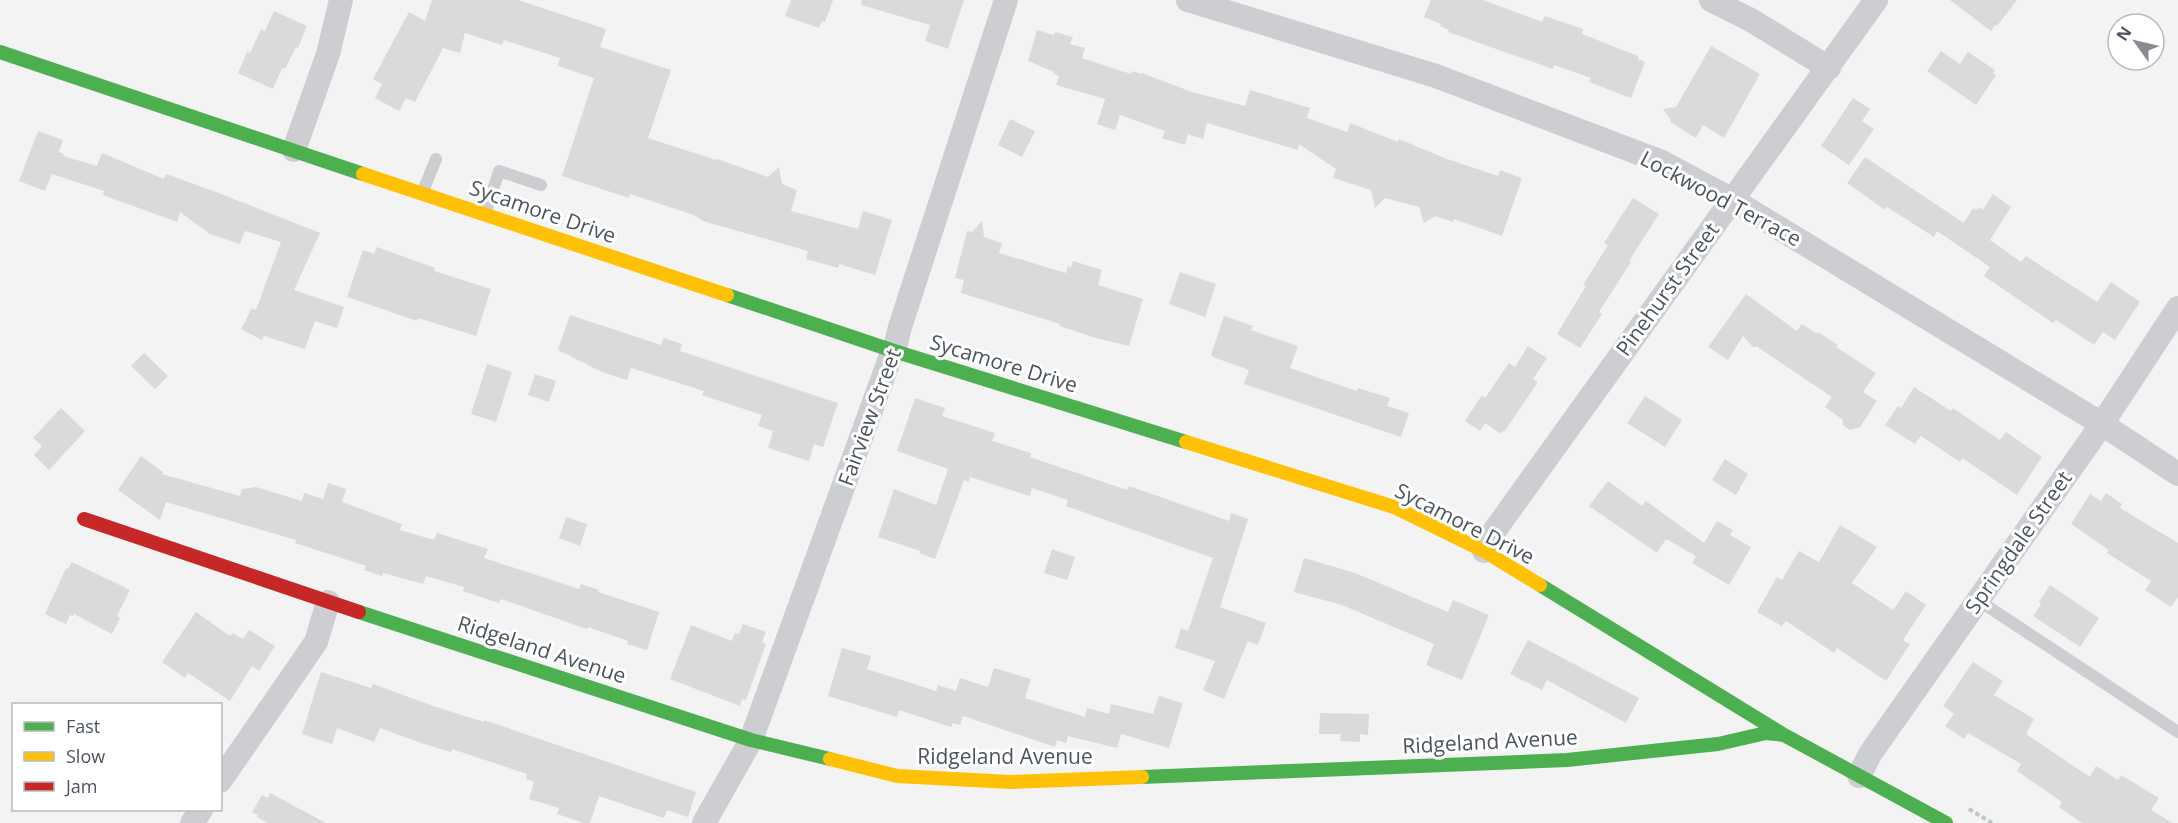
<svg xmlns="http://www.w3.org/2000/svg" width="2178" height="823" viewBox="0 0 2178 823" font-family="'Open Sans',sans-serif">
  <rect width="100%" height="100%" fill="#f4f3f3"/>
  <path fill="#dadadc" d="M 432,0 L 518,0 L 606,29 L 600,47 L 671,70 L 648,138 L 716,160 L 717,159 L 768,177 L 779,167 L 782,184 L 797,190 L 791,211 L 858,229 L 863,211 L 892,220 L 875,275 L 839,264 L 838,268 L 806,259 L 808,251 L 703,221 L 694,215 L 630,194 L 629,198 L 562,176 L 594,78 L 558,66 L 560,58 L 504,40 L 502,45 L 465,33 L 460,53 L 443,48 L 415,102 L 406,98 L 399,111 L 375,98 L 382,84 L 373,79 L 409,12 L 425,21 Z
    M 791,0 L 833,0 L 825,22 L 822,21 L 819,28 L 785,16 Z
    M 862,0 L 964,0 L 948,49 L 925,41 L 930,25 L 861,5 Z
    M 1431,0 L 1483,0 L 1542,22 L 1545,16 L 1583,29 L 1582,34 L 1638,56 L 1638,59 L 1645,62 L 1631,98 L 1589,82 L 1591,78 L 1554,65 L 1553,69 L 1448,32 L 1449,30 L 1440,26 L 1441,24 L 1424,17 Z
    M 1950,0 L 2017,0 L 1997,26 L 1995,25 L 1991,31 Z
    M 274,11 L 307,26 L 298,48 L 296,47 L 285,69 L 282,68 L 273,89 L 238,73 L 247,52 L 250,53 L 261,29 L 265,31 Z
    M 1037,30 L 1054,35 L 1055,32 L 1073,37 L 1070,44 L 1085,48 L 1082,58 L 1131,74 L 1132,71 L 1141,74 L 1142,73 L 1192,92 L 1245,106 L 1250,90 L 1310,108 L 1307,118 L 1347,132 L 1350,123 L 1398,142 L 1399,139 L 1447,159 L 1498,176 L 1500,170 L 1522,178 L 1502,236 L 1454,219 L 1453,222 L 1435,216 L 1424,223 L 1419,207 L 1385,198 L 1375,208 L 1371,190 L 1333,178 L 1336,169 L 1299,144 L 1298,150 L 1207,123 L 1203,139 L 1188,134 L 1185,145 L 1162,138 L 1165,131 L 1120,115 L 1115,130 L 1097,124 L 1105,99 L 1056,85 L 1059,76 L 1054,74 L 1054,72 L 1028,61 Z
    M 1711,46 L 1760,74 L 1724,138 L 1703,125 L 1696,138 L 1670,122 L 1671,120 L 1663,109 L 1676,107 Z
    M 1941,51 L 1960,64 L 1968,52 L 1995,70 L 1993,73 L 1996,75 L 1976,105 L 1927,71 Z
    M 1853,98 L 1870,109 L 1862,121 L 1874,129 L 1849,165 L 1821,146 Z
    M 1010,119 L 1035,131 L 1022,157 L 998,145 Z
    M 38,131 L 63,140 L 59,152 L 64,154 L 63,156 L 97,166 L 102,153 L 164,179 L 166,174 L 216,192 L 320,233 L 294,290 L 344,307 L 337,328 L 315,321 L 305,349 L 264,336 L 262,340 L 241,329 L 252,308 L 256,310 L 281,242 L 245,231 L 240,244 L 210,234 L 180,212 L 177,222 L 103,195 L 104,191 L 52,174 L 45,191 L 19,181 Z
    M 1865,157 L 1964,223 L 1973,208 L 1977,210 L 1979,207 L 1983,210 L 1993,194 L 2011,207 L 1990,240 L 2021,262 L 2026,256 L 2097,302 L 2111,282 L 2140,302 L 2115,340 L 2103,332 L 2094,345 L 2056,320 L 2053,323 L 1984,276 L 1990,267 L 1937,231 L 1934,237 L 1887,207 L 1885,210 L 1847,183 Z
    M 1633,198 L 1659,214 L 1629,261 L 1631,262 L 1599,312 L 1602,314 L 1580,348 L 1557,334 L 1586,286 L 1583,285 L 1608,245 L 1604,243 Z
    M 982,221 L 984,237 L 1002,243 L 999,253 L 1066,273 L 1068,266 L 1071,267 L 1073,261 L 1102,270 L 1098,285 L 1143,299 L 1129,346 L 1096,338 L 1060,326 L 1060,324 L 961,293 L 964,280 L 955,278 L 967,231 L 972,232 Z
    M 377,247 L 435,268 L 434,271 L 491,289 L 476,336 L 418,318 L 417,321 L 347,297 L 363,250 L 374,254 Z
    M 1180,272 L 1216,284 L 1205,317 L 1169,304 Z
    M 1746,294 L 1797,331 L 1802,324 L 1817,334 L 1818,332 L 1838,345 L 1836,347 L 1876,373 L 1863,392 L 1877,401 L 1860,427 L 1850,430 L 1843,425 L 1843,420 L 1825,407 L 1832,397 L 1756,346 L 1754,348 L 1743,336 L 1728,360 L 1708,347 Z
    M 570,315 L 661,345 L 664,338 L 682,344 L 680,351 L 838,403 L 823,447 L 814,444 L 809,461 L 768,448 L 773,431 L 758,426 L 762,415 L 702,395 L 704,391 L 631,368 L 627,380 L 602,372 L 558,350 Z
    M 1224,316 L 1253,326 L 1251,330 L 1298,346 L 1290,368 L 1357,391 L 1358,388 L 1390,398 L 1387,406 L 1409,413 L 1401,437 L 1244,384 L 1249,370 L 1213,357 L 1211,355 Z
    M 1528,346 L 1547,358 L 1533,379 L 1538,382 L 1504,432 L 1503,431 L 1501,434 L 1485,423 L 1480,431 L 1465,421 L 1482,395 L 1485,398 L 1509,363 L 1515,367 Z
    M 144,353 L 168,376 L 155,389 L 131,366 Z
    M 487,364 L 512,372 L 496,422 L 471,414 Z
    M 535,374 L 556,381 L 549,402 L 528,395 Z
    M 1914,387 L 1951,411 L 1953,408 L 2000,440 L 2006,432 L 2042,457 L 2017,495 L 1962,458 L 1960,462 L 1921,436 L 1915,444 L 1885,425 L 1898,406 L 1901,408 Z
    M 1645,396 L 1682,420 L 1665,447 L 1627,423 Z
    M 915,398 L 945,408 L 942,416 L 995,433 L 992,441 L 1031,453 L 1030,457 L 1127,490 L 1129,486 L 1229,521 L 1231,513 L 1248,519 L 1220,607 L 1266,623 L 1258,645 L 1248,641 L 1224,699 L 1203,690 L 1215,661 L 1175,648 L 1181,628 L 1188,631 L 1213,558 L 1066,506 L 1068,500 L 1032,488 L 1030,496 L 970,477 L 969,482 L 964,480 L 935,559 L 919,553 L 920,551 L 878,537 L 894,489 L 936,505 L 948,469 L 897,451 Z
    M 61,408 L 85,431 L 49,470 L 34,455 L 42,446 L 33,438 Z
    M 141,456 L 163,472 L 162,474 L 240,496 L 242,489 L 256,487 L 302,501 L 304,493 L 323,499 L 328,483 L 346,489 L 342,502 L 402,524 L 400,530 L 434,540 L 437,533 L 488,549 L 484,558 L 579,589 L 581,584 L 599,590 L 598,592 L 659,612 L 647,650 L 627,644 L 628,641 L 588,627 L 587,629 L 501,599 L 499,603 L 463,591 L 464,587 L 426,576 L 423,584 L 383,573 L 382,576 L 364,570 L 366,566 L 295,543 L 296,540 L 166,502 L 160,520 L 118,490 Z
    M 1725,459 L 1748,474 L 1736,495 L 1712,480 Z
    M 1608,481 L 1642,506 L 1646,501 L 1704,543 L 1717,521 L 1733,530 L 1730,535 L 1751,547 L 1729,585 L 1692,563 L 1696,556 L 1666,539 L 1657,553 L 1589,506 Z
    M 2106,493 L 2122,504 L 2120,508 L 2178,543 L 2178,597 L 2171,607 L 2145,590 L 2151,581 L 2107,553 L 2109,550 L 2071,524 L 2090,494 L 2101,501 Z
    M 566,517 L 587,524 L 580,546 L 559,538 Z
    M 1840,525 L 1877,547 L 1852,583 L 1893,610 L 1906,591 L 1926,605 L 1903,640 L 1910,644 L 1886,681 L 1837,648 L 1834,653 L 1786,621 L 1782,626 L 1757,612 L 1777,577 L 1782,580 L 1799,551 L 1819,562 Z
    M 1052,549 L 1075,557 L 1067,580 L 1044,573 Z
    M 1304,558 L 1355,573 L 1448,612 L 1453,600 L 1489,615 L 1462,680 L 1426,665 L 1434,644 L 1342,605 L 1294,592 Z
    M 72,562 L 130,590 L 117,616 L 120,618 L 112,634 L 74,614 L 73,616 L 70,615 L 66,624 L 45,614 L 66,568 L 68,569 Z
    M 2050,585 L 2099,618 L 2080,647 L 2033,616 L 2041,604 L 2039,602 Z
    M 196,612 L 230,636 L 233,633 L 243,639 L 249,630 L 275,646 L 259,671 L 252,666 L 230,701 L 188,673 L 185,678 L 162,662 Z
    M 743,624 L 766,632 L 762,642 L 766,644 L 746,700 L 742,699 L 740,706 L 670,679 L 691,625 L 732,641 L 735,633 L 739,634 Z
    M 1528,640 L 1639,698 L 1626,723 L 1547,680 L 1542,690 L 1510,674 Z
    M 842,648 L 871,656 L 867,669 L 936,691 L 938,685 L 956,691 L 960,678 L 988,687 L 994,668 L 1031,679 L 1025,698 L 1085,717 L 1087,708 L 1109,714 L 1111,704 L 1153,714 L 1159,696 L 1183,703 L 1169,748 L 1121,734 L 1117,748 L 1068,736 L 1066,743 L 1057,740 L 1055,747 L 963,716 L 960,725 L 953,723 L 951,727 L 899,710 L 897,717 L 828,696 Z
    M 1973,662 L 2003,681 L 1994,695 L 2034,719 L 2026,734 L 2090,777 L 2096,766 L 2118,780 L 2121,775 L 2159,798 L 2151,810 L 2173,823 L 2082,823 L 2059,807 L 2062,802 L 2017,771 L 2021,764 L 1968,733 L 1964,739 L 1945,726 L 1954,714 L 1943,706 Z
    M 321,672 L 371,688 L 373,684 L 433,706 L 484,722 L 484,720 L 696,792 L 688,817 L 667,810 L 664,818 L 599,796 L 590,823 L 584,823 L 557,814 L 559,808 L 529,799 L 534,782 L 526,779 L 527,774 L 452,749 L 451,752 L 424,744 L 380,728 L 374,742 L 337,728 L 332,744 L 302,734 Z
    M 1320,713 L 1369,714 L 1368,735 L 1360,734 L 1360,742 L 1340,741 L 1341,734 L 1319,734 Z
    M 270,793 L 326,823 L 268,823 L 257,817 L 258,815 L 252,812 L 262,795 L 268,798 Z"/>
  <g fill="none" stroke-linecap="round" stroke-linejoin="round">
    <path stroke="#bcc6c3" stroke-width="4" stroke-dasharray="4.5 3" stroke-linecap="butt" d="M 1969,809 L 1992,823"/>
    <path stroke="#cdced1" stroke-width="12" d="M 423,191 L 436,159
      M 486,212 L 499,171 L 541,185
      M 1978,600 L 2178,732"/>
    <path stroke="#cdced1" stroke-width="24" d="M 1188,0 L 1436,76 L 1662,162 L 1731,199 L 2102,424 L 2178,474
      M 1711,0 L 1751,20 L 1829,68
      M 294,150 L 328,54 L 341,0
      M 1484,551 L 1495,530 L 1876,0
      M 1859,776 L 1870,754 L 2102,424 L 2178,308
      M 220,781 L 316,642 L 328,602
      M 192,823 L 201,810
      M 704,823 L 751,740 L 890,358 L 894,351 L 900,327 L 1006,0"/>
    <path stroke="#4caf50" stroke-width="14" d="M 0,52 L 363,174
      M 727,295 L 894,351 L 1186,442
      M 1540,585 L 1784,735 L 1946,823
      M 359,612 L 751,740 L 830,759
      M 1142,777 L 1567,760 L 1718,744 L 1766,733 L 1784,735"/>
    <path stroke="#ffc107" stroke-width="14" d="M 363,174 L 727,295
      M 1186,442 L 1394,507 L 1484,551 L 1540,585
      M 830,759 L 897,776 L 1010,782 L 1142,777"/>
    <path stroke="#c62828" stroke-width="14" d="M 84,519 L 359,612"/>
  </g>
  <g text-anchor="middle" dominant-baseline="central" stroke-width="6" stroke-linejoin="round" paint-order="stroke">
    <g font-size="21" fill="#4c545e" stroke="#fff">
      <text transform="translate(1721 198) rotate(28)">Lockwood Terrace</text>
      <text transform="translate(543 211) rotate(19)">Sycamore Drive</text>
      <text transform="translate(1667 289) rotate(-54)">Pinehurst Street</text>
      <text transform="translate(1004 363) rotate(17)">Sycamore Drive</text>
      <text transform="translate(869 417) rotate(-70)">Fairview Street</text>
      <text transform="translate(1465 523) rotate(27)">Sycamore Drive</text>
      <text transform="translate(2018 542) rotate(-55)">Springdale Street</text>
      <text transform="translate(542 649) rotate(18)">Ridgeland Avenue</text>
      <text transform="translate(1490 741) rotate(-3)">Ridgeland Avenue</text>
      <text x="1005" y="756">Ridgeland Avenue</text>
    </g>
  </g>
  <rect x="12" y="703" width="210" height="108" fill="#ffffff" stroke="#b7bbbf" stroke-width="1.5"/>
  <rect x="24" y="722" width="30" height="9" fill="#4caf50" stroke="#b7bbbf" stroke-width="1.5"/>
  <text x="66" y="733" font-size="18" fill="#4c545e">Fast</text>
  <rect x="24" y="752" width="30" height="9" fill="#ffc107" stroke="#b7bbbf" stroke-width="1.5"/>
  <text x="66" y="763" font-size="18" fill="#4c545e">Slow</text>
  <rect x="24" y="782" width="30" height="9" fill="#c62828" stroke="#b7bbbf" stroke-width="1.5"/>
  <text x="66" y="793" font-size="18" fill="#4c545e">Jam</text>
  <g transform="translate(2136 42) rotate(304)"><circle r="28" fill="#ffffff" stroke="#b7bbbf" stroke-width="1.5"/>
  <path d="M0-4.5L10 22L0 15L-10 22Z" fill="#878c92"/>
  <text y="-9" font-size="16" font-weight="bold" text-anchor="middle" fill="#4c545e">N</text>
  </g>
</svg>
